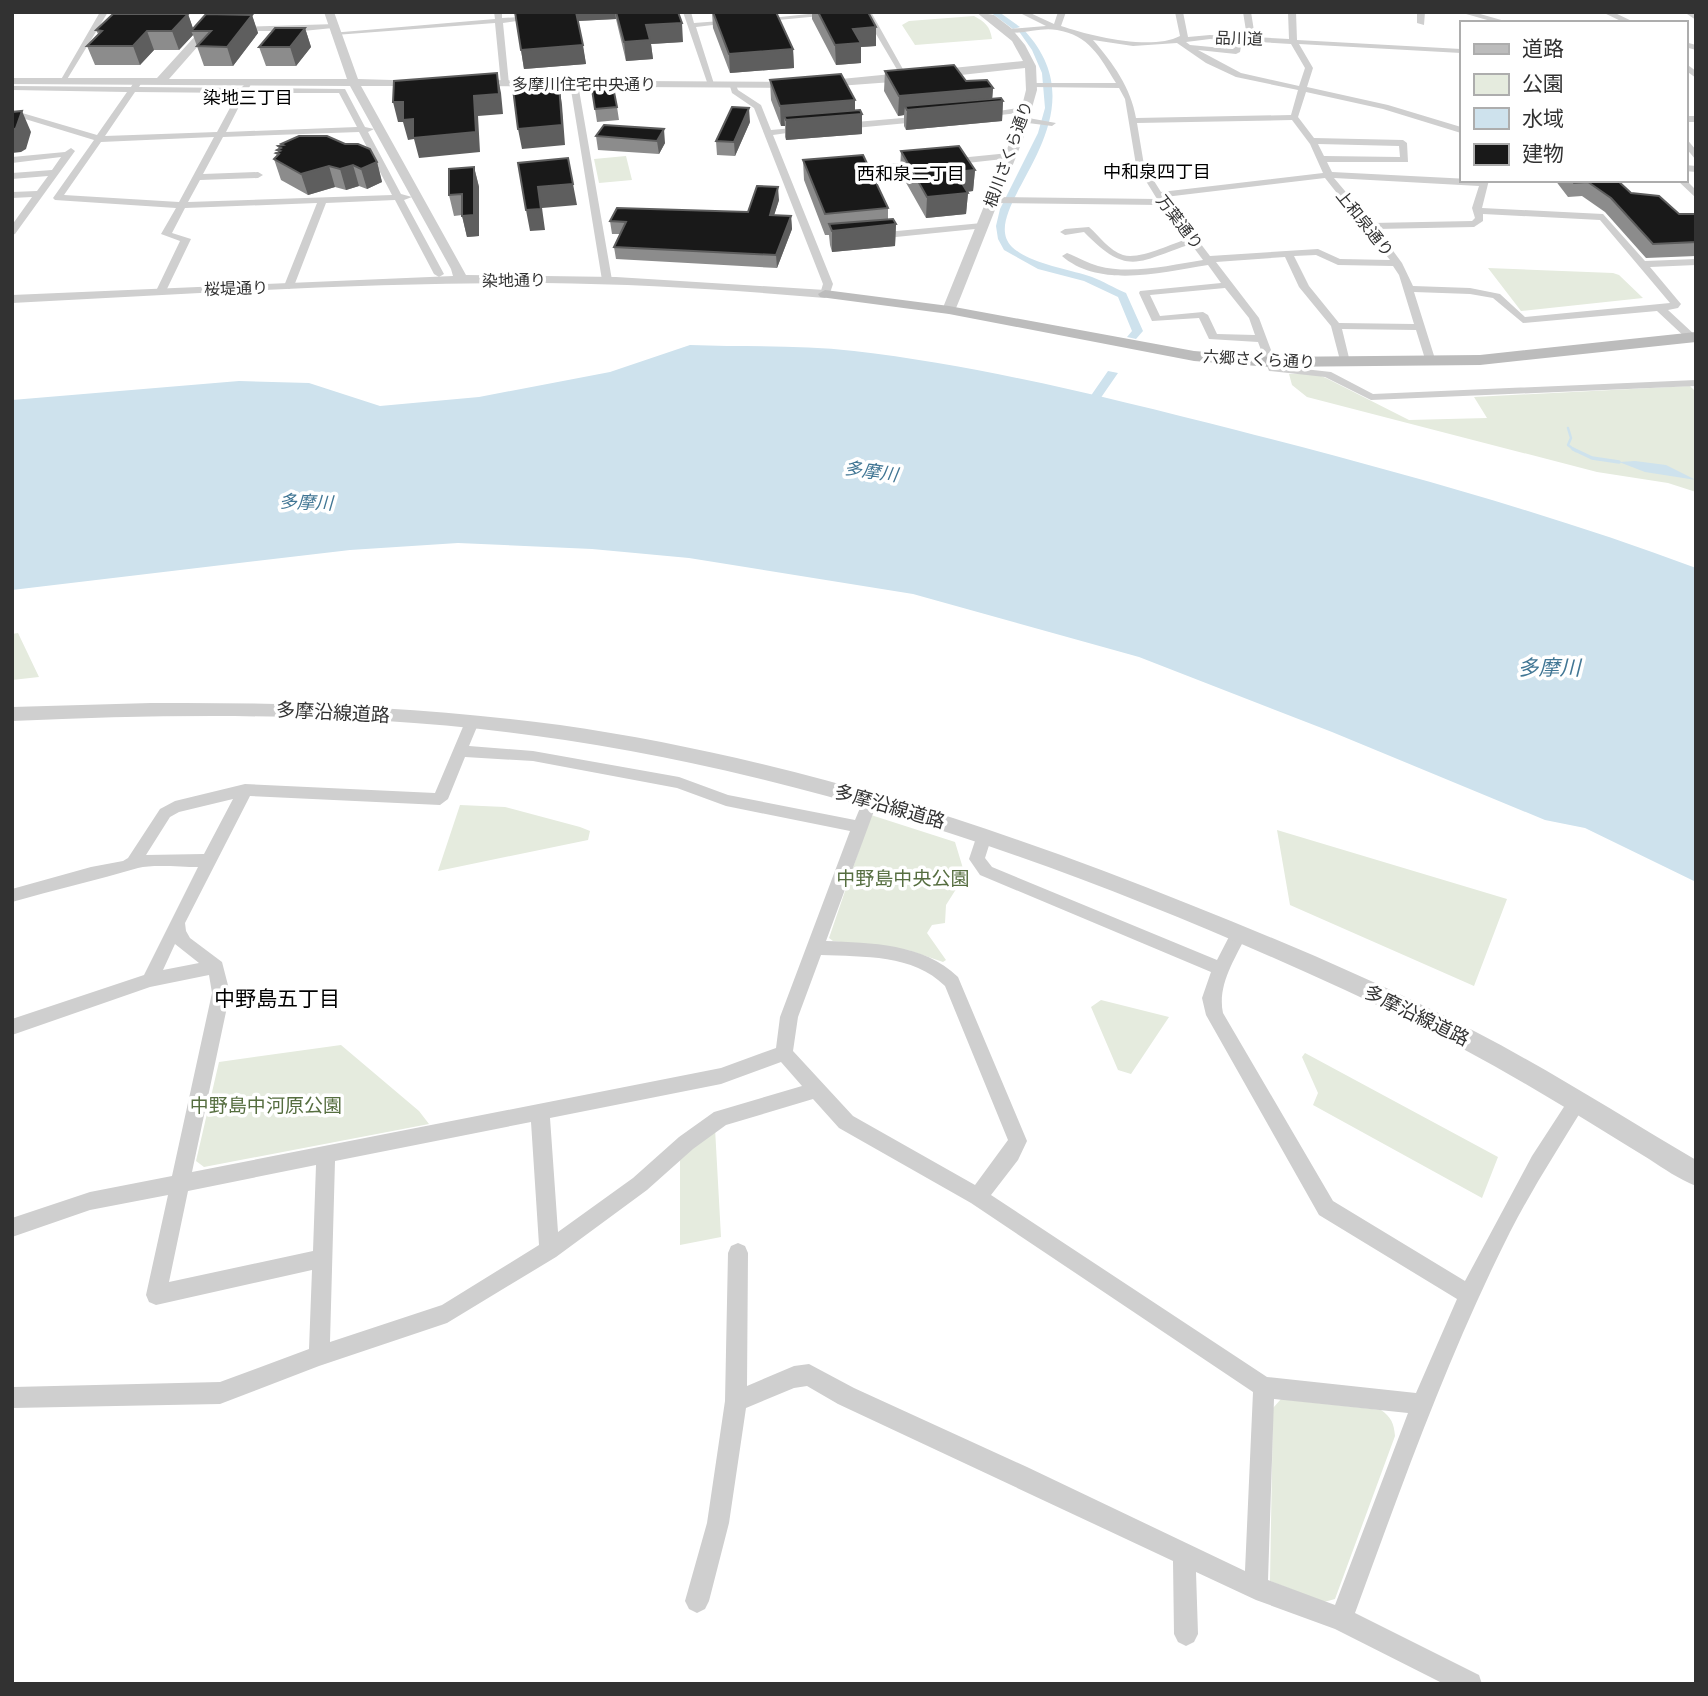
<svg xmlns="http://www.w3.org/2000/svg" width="1708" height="1696" viewBox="0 0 1708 1696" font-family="Quicksand,'Noto Sans JP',sans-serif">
  <rect width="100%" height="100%" fill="#fff"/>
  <path fill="#e5ebde" d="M 974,16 C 985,22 990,26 992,39 L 915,45 L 902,25 L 909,21 Z
    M 626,156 L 632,180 L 599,183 L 594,159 Z
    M 1488,268 L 1613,273 L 1619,275 L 1643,298 L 1521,311 Z
    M 1289,374 L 1316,374 L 1326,378 L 1409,420 L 1487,418 L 1474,397 L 1690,386 L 1696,392 L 1696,492 L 1668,483 L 1597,472 L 1307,397 L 1292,385 Z
    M 18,633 L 39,677 L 12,680 L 12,634 Z
    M 460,805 L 505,807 L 580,827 L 590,831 L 588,840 L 438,871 Z
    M 871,815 L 955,842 L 965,875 L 946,905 L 945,923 L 932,925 L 927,933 L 946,960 L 943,962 L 908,950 L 833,941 L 829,938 Z
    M 1277,830 L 1507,899 L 1474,986 L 1290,905 Z
    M 1101,1000 L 1169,1017 L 1131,1074 L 1118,1070 L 1091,1007 Z
    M 341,1045 L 419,1111 L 429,1124 L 204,1167 L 196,1161 L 219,1062 Z
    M 1305,1053 L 1498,1157 L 1482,1198 L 1313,1105 L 1318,1093 L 1302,1057 Z
    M 715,1128 L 721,1237 L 680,1245 L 680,1159 Z
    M 1281,1399 L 1381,1410 C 1391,1417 1394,1423 1395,1436 L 1335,1599 L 1324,1602 L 1270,1581 L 1273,1408 Z"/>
  <path fill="#cee2ed" d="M 690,345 C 744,347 800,345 854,351 C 983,366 1110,398 1236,430 C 1391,470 1546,512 1696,568 L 1696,882 L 1585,828 L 1545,820 L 1332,732 L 1139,657 L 913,594 L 689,558 L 592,549 L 458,543 L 350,550 L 12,590 L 12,400 L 239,381 L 309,383 L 380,406 L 479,397 L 610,372 Z
    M 1635,461 L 1666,465 L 1696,480 L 1645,472 L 1619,462 Z"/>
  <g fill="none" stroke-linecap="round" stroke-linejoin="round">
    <path stroke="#cee2ed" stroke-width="2.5" d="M 1568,428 L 1571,438 L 1568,445 L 1576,451"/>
    <path stroke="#cee2ed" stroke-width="3.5" d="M 1573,449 L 1592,458 L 1619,462"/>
    <path fill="#cee2ed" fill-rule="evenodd" d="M 990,12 L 999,12 L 1020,27 L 1013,29 Z
      M 1018,30 L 1024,30 C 1109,121 973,208 1012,247 C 1030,264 1069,269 1092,277 C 1103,281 1114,288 1126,293 L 1143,331 L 1136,339 L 1127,337 L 1132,331 L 1118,297 L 1084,281 L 1038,269 L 1004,250 L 998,239 L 996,226 L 1000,209 L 1038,133 L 1045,108 L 1042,73 L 1032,50 Z
      M 1108,371 L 1118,373 L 1100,399 L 1092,399 L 1090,397 Z"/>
    <path fill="#cfcfcf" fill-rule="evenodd" d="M 100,12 L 108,12 L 66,81 L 59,83 Z
      M 494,12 L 502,12 L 502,18 L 535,16 L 539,18 L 503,23 L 509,84 L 505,86 L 501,84 L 495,23 L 335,35 L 331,33 L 495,19 Z
      M 683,12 L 691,12 L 694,23 L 734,20 L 738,22 L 696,27 L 715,87 L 708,85 Z
      M 827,12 L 863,12 L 757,22 L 753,20 Z
      M 863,12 L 871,12 L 909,80 L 902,78 Z
      M 1018,12 L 1028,12 L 1054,24 L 1058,12 L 1066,12 L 1061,26 C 1091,36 1151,51 1180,36 L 1175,12 L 1183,12 L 1188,37 L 1210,35 L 1247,37 L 1243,12 L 1251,12 L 1255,37 L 1289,39 L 1288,12 L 1296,12 L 1297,40 L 1461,49 L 1461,53 L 1299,44 L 1313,68 L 1307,87 L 1388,105 L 1461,127 L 1461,133 L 1383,109 L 1306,92 L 1298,117 L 1314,138 L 1403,140 L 1407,143 L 1408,162 L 1327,162 L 1332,172 L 1489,180 L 1482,208 L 1603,214 L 1645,261 L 1696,259 L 1696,265 L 1650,267 L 1681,304 L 1678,308 L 1668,310 L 1695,335 L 1695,339 L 1687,339 L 1657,311 L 1523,323 L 1493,298 L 1470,294 L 1414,292 L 1436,362 L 1431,365 L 1426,362 L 1416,330 L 1342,329 L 1350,362 L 1341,364 L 1331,326 L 1299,287 L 1285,257 L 1216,262 L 1259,318 L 1277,366 L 1331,372 L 1373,394 L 1696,380 L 1696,386 L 1371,400 L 1325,377 L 1269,371 L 1258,342 L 1209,339 L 1199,318 L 1152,321 L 1139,293 L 1140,291 L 1221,283 L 1208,265 C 1163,272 1100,289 1062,256 L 1067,253 C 1078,257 1087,263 1098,266 C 1132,275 1170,265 1203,260 L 1191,244 C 1137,262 1128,277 1084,232 L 1065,235 L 1060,232 L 1065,229 L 1089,227 C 1099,236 1110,251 1123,255 C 1139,260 1171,244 1187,239 L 1160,205 L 991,203 L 986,200 L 991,197 L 1157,199 L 1136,165 L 1125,99 L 1119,88 L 1032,87 L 1028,85 L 1032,83 L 1116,83 C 1100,57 1089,35 1057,30 C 1041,27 1023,34 1006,33 L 1009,29 L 1046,26 ZM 1210,39 L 1235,41 L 1233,49 L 1190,45 L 1186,42 ZM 1093,40 L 1133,46 L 1177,43 L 1206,63 L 1236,77 L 1298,90 L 1291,115 L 1136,118 C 1131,88 1113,63 1093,40 ZM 1242,41 L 1291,44 L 1305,68 L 1299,86 L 1241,73 L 1198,50 L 1236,54 L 1240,52 ZM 1292,120 L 1310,144 L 1323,173 L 1161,192 L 1144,165 L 1137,123 ZM 1318,144 L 1399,146 L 1400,157 L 1324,156 ZM 1325,178 L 1390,260 L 1340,259 L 1318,249 L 1210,256 L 1165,197 ZM 1334,178 L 1479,186 L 1472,208 L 1475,218 L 1472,221 L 1372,223 ZM 1483,214 L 1600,220 L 1670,303 L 1525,317 L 1500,294 L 1470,288 L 1413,286 L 1402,263 L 1377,229 L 1474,227 L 1483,221 ZM 1316,255 L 1338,265 L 1393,266 L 1399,275 L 1414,324 L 1339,323 L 1309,286 L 1294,256 ZM 1225,288 L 1249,318 L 1255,335 L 1217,334 L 1208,315 L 1203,312 L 1160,316 L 1150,295 Z
      M 1417,12 L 1425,12 L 1424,25 L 1417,23 Z
      M 1459,12 L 1473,12 L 1512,23 L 1498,23 Z
      M 1602,12 L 1613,12 L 1636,23 L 1625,23 Z
      M 1684,12 L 1693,12 L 1696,20 Z
      M 336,24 L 333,28 L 303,31 L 237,31 L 233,29 L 237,27 Z
      M 1685,42 L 1696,45 L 1696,50 L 1685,47 Z
      M 1685,63 L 1696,71 L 1696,78 L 1685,70 Z
      M 135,80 L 142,82 L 139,87 L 241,88 L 247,82 L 251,84 L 249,88 L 345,89 L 365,127 L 374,129 L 368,132 L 401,194 L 412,197 L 404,200 L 444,274 L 439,277 L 434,274 L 395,200 L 326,203 L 294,286 L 289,289 L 284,286 L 317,203 L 185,208 L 172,233 L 191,239 L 166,291 L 157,293 L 156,291 L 180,241 L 161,234 L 176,208 L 55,200 L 53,198 L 94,140 L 12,115 L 12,110 L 97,135 L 127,92 L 12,90 L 12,86 L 131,87 ZM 135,92 L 238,93 L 217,132 L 105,136 ZM 246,93 L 339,93 L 357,127 L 226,132 ZM 359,132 L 392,195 L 188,202 L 200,180 L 258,178 L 263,175 L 258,172 L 203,174 L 223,137 ZM 214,137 L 179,202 L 64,195 L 101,142 Z
      M 574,82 L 578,84 L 612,280 L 607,283 L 602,280 L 570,84 Z
      M 729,83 L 735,83 L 738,90 L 761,105 L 771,130 L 804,127 L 808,130 L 773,135 L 833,284 L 829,296 L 820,294 L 823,284 L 754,108 L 732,93 Z
      M 1025,107 L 1028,108 L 1028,112 L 983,117 L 979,114 Z
      M 926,116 L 930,119 L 929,121 L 844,129 L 840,126 L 844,123 Z
      M 1685,116 L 1696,116 L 1696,122 L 1685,122 Z
      M 1023,117 L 1056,123 L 1052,126 L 1020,122 L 1020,118 Z
      M 1685,137 L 1696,150 L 1696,160 L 1685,147 Z
      M 71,148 L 75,151 L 15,234 L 12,235 L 12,225 L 32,197 L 12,198 L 12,192 L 37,191 L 48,176 L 12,179 L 12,173 L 52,170 L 61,157 L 12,163 L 12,157 L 65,152 Z
      M 1009,153 L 1012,154 L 1012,158 L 949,165 L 945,162 L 949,159 Z
      M 920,161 L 924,164 L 923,166 L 848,174 L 844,171 L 848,168 Z
      M 1685,165 L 1696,166 L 1696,172 L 1685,171 Z
      M 1685,179 L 1696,190 L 1696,198 L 1677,180 Z
      M 982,223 L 985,224 L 985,228 L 876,239 L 871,236 L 876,233 Z
      M 472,717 L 479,722 L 469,746 L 533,751 L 679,777 L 728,795 L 855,820 L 865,796 L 875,796 L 878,800 L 826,941 C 871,943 923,943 958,977 L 1027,1141 L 1018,1160 L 991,1195 L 1267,1377 L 1416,1393 L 1457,1299 L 1319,1215 L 1206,1015 L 1202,998 L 1211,972 L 980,875 L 969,859 L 978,832 L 990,832 L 992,836 L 985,858 L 992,867 L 1217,960 L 1233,929 L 1239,927 L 1245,929 L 1247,934 C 1235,959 1217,985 1223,1013 L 1333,1201 L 1465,1281 L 1532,1156 L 1571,1096 L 1577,1094 L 1583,1096 L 1586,1102 L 1583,1108 C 1558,1149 1532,1189 1510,1232 C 1448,1355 1402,1485 1355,1613 L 1479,1675 L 1482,1684 L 1444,1684 L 1335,1629 L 1256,1600 L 1196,1572 L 1198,1634 L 1194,1642 L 1186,1646 L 1178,1642 L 1174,1634 L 1173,1561 L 838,1404 L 807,1386 L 794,1388 L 746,1408 L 729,1523 L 709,1601 L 705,1609 L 697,1613 L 689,1609 L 685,1601 L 707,1523 L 725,1401 L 728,1253 L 731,1246 L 738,1243 L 745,1246 L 748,1253 L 747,1386 L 794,1366 L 809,1364 L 854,1388 L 1027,1467 L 1245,1571 L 1253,1392 L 971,1203 L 839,1128 L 813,1099 L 726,1125 L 693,1149 L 647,1190 L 556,1257 L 447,1323 L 319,1366 L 220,1404 L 12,1408 L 13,1387 L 220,1382 L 309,1349 L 312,1270 L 156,1305 L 149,1302 L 146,1295 L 168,1195 L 90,1210 L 12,1237 L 12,1218 L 90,1192 L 172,1176 L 212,993 L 209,975 L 150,987 L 12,1035 L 12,1019 L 144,975 L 198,867 C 181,867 153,864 138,868 C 97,880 54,890 12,902 L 12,889 L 91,867 L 123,861 L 128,858 L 160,809 L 175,801 L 245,784 L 435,793 L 465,722 ZM 465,757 L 533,761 L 677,788 L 726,806 L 850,831 L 780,1017 L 776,1048 L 721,1068 L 192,1172 L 230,993 L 222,962 L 190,938 L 186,931 L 185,923 L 250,796 L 440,805 L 448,799 ZM 233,799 L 204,854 L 146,855 L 170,817 L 179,812 ZM 175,944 L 199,963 L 163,970 ZM 821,955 C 864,957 913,954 945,986 L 1008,1140 L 975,1185 L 853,1116 L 793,1051 L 798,1017 ZM 781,1062 L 802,1086 L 714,1112 L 679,1137 L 633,1178 L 558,1232 L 550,1118 L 721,1084 ZM 531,1122 L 539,1245 L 442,1305 L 330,1342 L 335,1161 ZM 316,1165 L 313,1251 L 169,1282 L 188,1191 ZM 1274,1399 L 1408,1413 L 1335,1605 L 1268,1580 Z"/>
    <path fill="#cfcfcf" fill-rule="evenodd" d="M 217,12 L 228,12 L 169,79 L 347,79 L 324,12 L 334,12 L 358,79 L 427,81 L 428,83 L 423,86 L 361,86 L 466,275 L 616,277 L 825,290 L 832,294 L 825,298 C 732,290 639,284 545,283 C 368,282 190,294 12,303 L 12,295 L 453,276 L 451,269 L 350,86 L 12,84 L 12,78 L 157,78 Z
      M 976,12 L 994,15 L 1011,28 L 1025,45 L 1036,66 L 1037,90 L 1023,139 L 961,296 L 954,313 L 949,314 L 942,310 L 1018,122 L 1026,90 L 1025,68 L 906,81 L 811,88 L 472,86 L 467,83 L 472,80 L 811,82 L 1023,61 L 1012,41 Z
      M 151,703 C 288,702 424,707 560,725 C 777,756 988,823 1191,905 C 1287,943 1383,984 1476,1032 C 1551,1071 1623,1117 1696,1160 L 1696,1186 C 1679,1179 1664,1169 1649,1159 C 1621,1142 1594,1125 1566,1108 C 1494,1064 1421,1025 1345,990 C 1097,876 836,781 565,740 C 382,712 197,713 12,721 L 12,707 Z"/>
    <path fill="#bcbcbc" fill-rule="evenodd" d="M 825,290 L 949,306 L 1194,351 L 1270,357 L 1480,355 L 1696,332 L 1696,342 L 1480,365 L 1270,367 L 1194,361 L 949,314 L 820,297 L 818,294 Z"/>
  </g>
  <path fill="#8c8c8c" d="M 515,12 L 616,12 L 683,42 L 651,44 L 653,59 L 626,61 L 616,19 L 578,21 L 586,64 L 524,69 Z
    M 712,12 L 776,12 L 793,49 L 794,68 L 730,73 L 713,28 Z
    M 812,12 L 868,12 L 876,27 L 876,46 L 861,47 L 861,63 L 836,65 L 812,19 Z
    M 188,14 L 193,29 L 252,15 L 258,33 L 233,66 L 204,66 L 193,35 L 179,50 L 154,50 L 140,65 L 95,65 L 87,46 L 98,34 L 96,30 Z
    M 305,28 L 311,47 L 296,66 L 266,66 L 259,47 Z
    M 885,71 L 966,81 L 993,88 L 992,99 L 1003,101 L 1002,121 L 906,130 L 904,126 L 904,115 L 898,116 L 884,91 Z
    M 770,80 L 862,114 L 862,134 L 786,140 L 785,137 L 785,126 L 781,126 L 771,100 Z
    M 591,83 L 617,107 L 619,120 L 597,122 Z
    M 750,122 L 735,156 L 717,155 L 716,141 Z
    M 604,125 L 665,143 L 659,154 L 598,150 L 596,136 Z
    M 281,144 L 377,162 L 382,182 L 367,189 L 359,186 L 346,190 L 335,187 L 308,195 L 281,180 L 274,159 L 277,156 L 276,153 L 278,152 L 277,150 L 279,149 L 278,146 L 281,145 Z
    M 901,151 L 975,170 L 973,191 L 967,192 L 968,193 L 966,214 L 926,218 L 900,172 Z
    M 803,160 L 888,208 L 888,219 L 896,224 L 895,246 L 832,252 L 830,245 L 829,235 L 825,235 L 804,180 Z
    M 474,167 L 479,187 L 479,236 L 467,237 L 462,215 L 454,216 L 449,195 Z
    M 1555,180 L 1617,180 L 1631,193 L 1679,214 L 1696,214 L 1696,256 L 1646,258 L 1605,212 L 1582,196 L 1568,197 Z
    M 779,200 L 774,215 L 791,216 L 792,229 L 777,268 L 616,259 L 614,247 L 620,234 L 612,234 L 610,221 L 748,212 Z"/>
  <path fill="#5e5e5e" d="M 576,12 L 615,12 L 616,19 L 577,21 Z
    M 188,14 L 194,31 L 191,31 L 193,35 L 179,50 L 172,31 Z
    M 252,15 L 258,33 L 233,66 L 227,47 Z
    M 682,23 L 683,42 L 651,44 L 653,59 L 626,61 L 624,42 L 646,25 Z
    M 876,27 L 876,46 L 861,47 L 861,63 L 836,65 L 835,45 L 853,29 Z
    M 305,28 L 311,47 L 296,66 L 290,47 Z
    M 147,31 L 154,50 L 140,65 L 133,46 Z
    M 583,45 L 586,64 L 524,69 L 521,50 Z
    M 793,49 L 794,68 L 730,73 L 729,54 Z
    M 497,73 L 501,93 L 503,114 L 478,116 L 480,152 L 419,158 L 414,139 L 408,140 L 403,122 L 398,122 L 393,102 Z
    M 559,85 L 562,105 L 565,145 L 522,149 L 518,129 Z
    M 993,88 L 992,102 L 1003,101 L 1002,121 L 906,130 L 907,110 L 905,106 L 904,115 L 898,116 L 899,96 Z
    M 855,100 L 855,114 L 862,114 L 862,134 L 786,140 L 786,120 L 784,116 L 785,126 L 781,126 L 780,106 Z
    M 749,108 L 750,122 L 735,156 L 734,142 Z
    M 22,111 L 31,132 L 26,149 L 21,152 L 12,153 L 12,131 Z
    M 664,129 L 665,143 L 659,154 L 657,141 Z
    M 377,162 L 382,182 L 367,189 L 361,169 Z
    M 353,165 L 359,186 L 346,190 L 340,169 Z
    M 329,166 L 335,187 L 308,195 L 301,174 Z
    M 474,167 L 479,187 L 479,236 L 467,237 L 462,216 Z
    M 975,170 L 973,191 L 954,193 L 955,172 Z
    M 573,184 L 577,205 L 542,208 L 545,230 L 530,231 L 526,210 L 538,187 Z
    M 778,187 L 779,200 L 770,228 L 770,215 Z
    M 968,193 L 966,214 L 926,218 L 927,197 Z
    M 791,216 L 792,229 L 777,268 L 776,255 Z
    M 896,224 L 895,246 L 832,252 L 832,231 Z"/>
  <path fill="#191919" stroke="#5e5e5e" stroke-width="2" d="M 515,12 L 576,12 L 583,45 L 521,50 Z
    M 616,12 L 678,12 L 682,23 L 646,25 L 650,40 L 624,42 Z
    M 713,12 L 776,12 L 793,49 L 729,54 Z
    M 818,12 L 868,12 L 876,27 L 853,29 L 861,43 L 835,45 Z
    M 113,14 L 188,14 L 172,31 L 147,31 L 133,46 L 87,46 L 102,31 L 96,30 Z
    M 206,14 L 252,15 L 227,47 L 197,46 L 211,31 L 191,31 Z
    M 275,28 L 305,28 L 290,47 L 259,47 Z
    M 954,65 L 966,81 L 987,80 L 993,88 L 899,96 L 885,71 Z
    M 497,73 L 499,94 L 474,96 L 476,132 L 413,138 L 413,119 L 403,120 L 403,102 L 393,102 L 394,81 Z
    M 841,74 L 855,100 L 780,106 L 770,80 Z
    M 612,82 L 617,107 L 595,109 L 591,83 Z
    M 559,85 L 562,125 L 518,129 L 513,89 Z
    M 1001,98 L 1003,101 L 907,110 L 905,106 Z
    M 732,107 L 749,108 L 734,142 L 716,141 Z
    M 860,110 L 862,114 L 786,120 L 784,116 Z
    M 22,111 L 16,128 L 12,131 L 12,112 Z
    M 604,125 L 664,129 L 657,141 L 596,136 Z
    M 299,136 L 327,136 L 345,144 L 358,144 L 370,149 L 377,162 L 361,169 L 353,165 L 340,169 L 329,166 L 301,174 L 274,159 L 279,154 L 276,153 L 280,151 L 277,150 L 281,148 L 278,146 L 283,145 L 281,144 Z
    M 959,146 L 975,170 L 955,172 L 968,193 L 927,197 L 901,151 Z
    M 863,155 L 888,208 L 825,214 L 803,160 Z
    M 568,158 L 573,184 L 538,187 L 541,209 L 526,210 L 518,163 Z
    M 474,167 L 474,215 L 462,216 L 462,194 L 449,195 L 449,169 Z
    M 1572,180 L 1617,180 L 1631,193 L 1659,196 L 1679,214 L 1696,214 L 1696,242 L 1653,244 L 1611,198 L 1588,182 L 1574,183 Z
    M 757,186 L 778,187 L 770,215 L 791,216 L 776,255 L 614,247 L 626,222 L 610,221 L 617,208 L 748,212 Z
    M 893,219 L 896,224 L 832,231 L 829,224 Z"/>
  <g text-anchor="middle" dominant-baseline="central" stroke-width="7" stroke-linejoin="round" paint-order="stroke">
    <g font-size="16" fill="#323232" stroke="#fff">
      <text transform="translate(1239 38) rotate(2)">品川道</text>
      <text x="584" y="84">多摩川住宅中央通り</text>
      <text transform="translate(1008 154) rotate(-70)">根川さくら通り</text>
      <text transform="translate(1180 222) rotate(52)">万葉通り</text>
      <text transform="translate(1365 223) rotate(51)">上和泉通り</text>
      <text transform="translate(514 280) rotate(-1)">染地通り</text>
      <text transform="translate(236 288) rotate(-2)">桜堤通り</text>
      <text transform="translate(1259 359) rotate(3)">六郷さくら通り</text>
    </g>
    <g font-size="18" fill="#000" stroke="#fff">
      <text x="248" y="97">染地三丁目</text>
      <text x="1157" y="171">中和泉四丁目</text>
      <text x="911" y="173">西和泉二丁目</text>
    </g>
    <g font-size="18" font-style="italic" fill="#417694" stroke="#fff">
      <text transform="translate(871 471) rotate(8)">多摩川</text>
      <text transform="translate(306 502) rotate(2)">多摩川</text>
    </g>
    <g font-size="19" fill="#323232" stroke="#fff">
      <text transform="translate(333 712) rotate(3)">多摩沿線道路</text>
      <text transform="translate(890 806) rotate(16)">多摩沿線道路</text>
      <text transform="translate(1417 1015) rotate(26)">多摩沿線道路</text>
    </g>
    <g font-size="19" fill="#566e40" stroke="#fff">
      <text x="903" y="878">中野島中央公園</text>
      <text x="266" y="1105">中野島中河原公園</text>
    </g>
    <g font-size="21" font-style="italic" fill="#417694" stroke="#fff">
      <text x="1549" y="667">多摩川</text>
    </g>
    <g font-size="21" fill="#000" stroke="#fff">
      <text x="277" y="998">中野島五丁目</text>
    </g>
  </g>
  <rect width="1708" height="1696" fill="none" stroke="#323232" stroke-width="28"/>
  <rect x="1460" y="21" width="228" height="161" fill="#ffffff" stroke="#adadad" stroke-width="2"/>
  <rect x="1474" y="44" width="35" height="10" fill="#bcbcbc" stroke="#adadad" stroke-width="2"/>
  <text x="1522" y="56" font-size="21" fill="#323232">道路</text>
  <rect x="1474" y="74" width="35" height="21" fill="#e5ebde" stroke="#adadad" stroke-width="2"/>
  <text x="1522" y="91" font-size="21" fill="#323232">公園</text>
  <rect x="1474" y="108" width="35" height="21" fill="#cee2ed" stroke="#adadad" stroke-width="2"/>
  <text x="1522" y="126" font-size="21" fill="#323232">水域</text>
  <rect x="1474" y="144" width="35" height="21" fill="#191919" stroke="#adadad" stroke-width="2"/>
  <text x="1522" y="161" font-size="21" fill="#323232">建物</text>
</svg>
